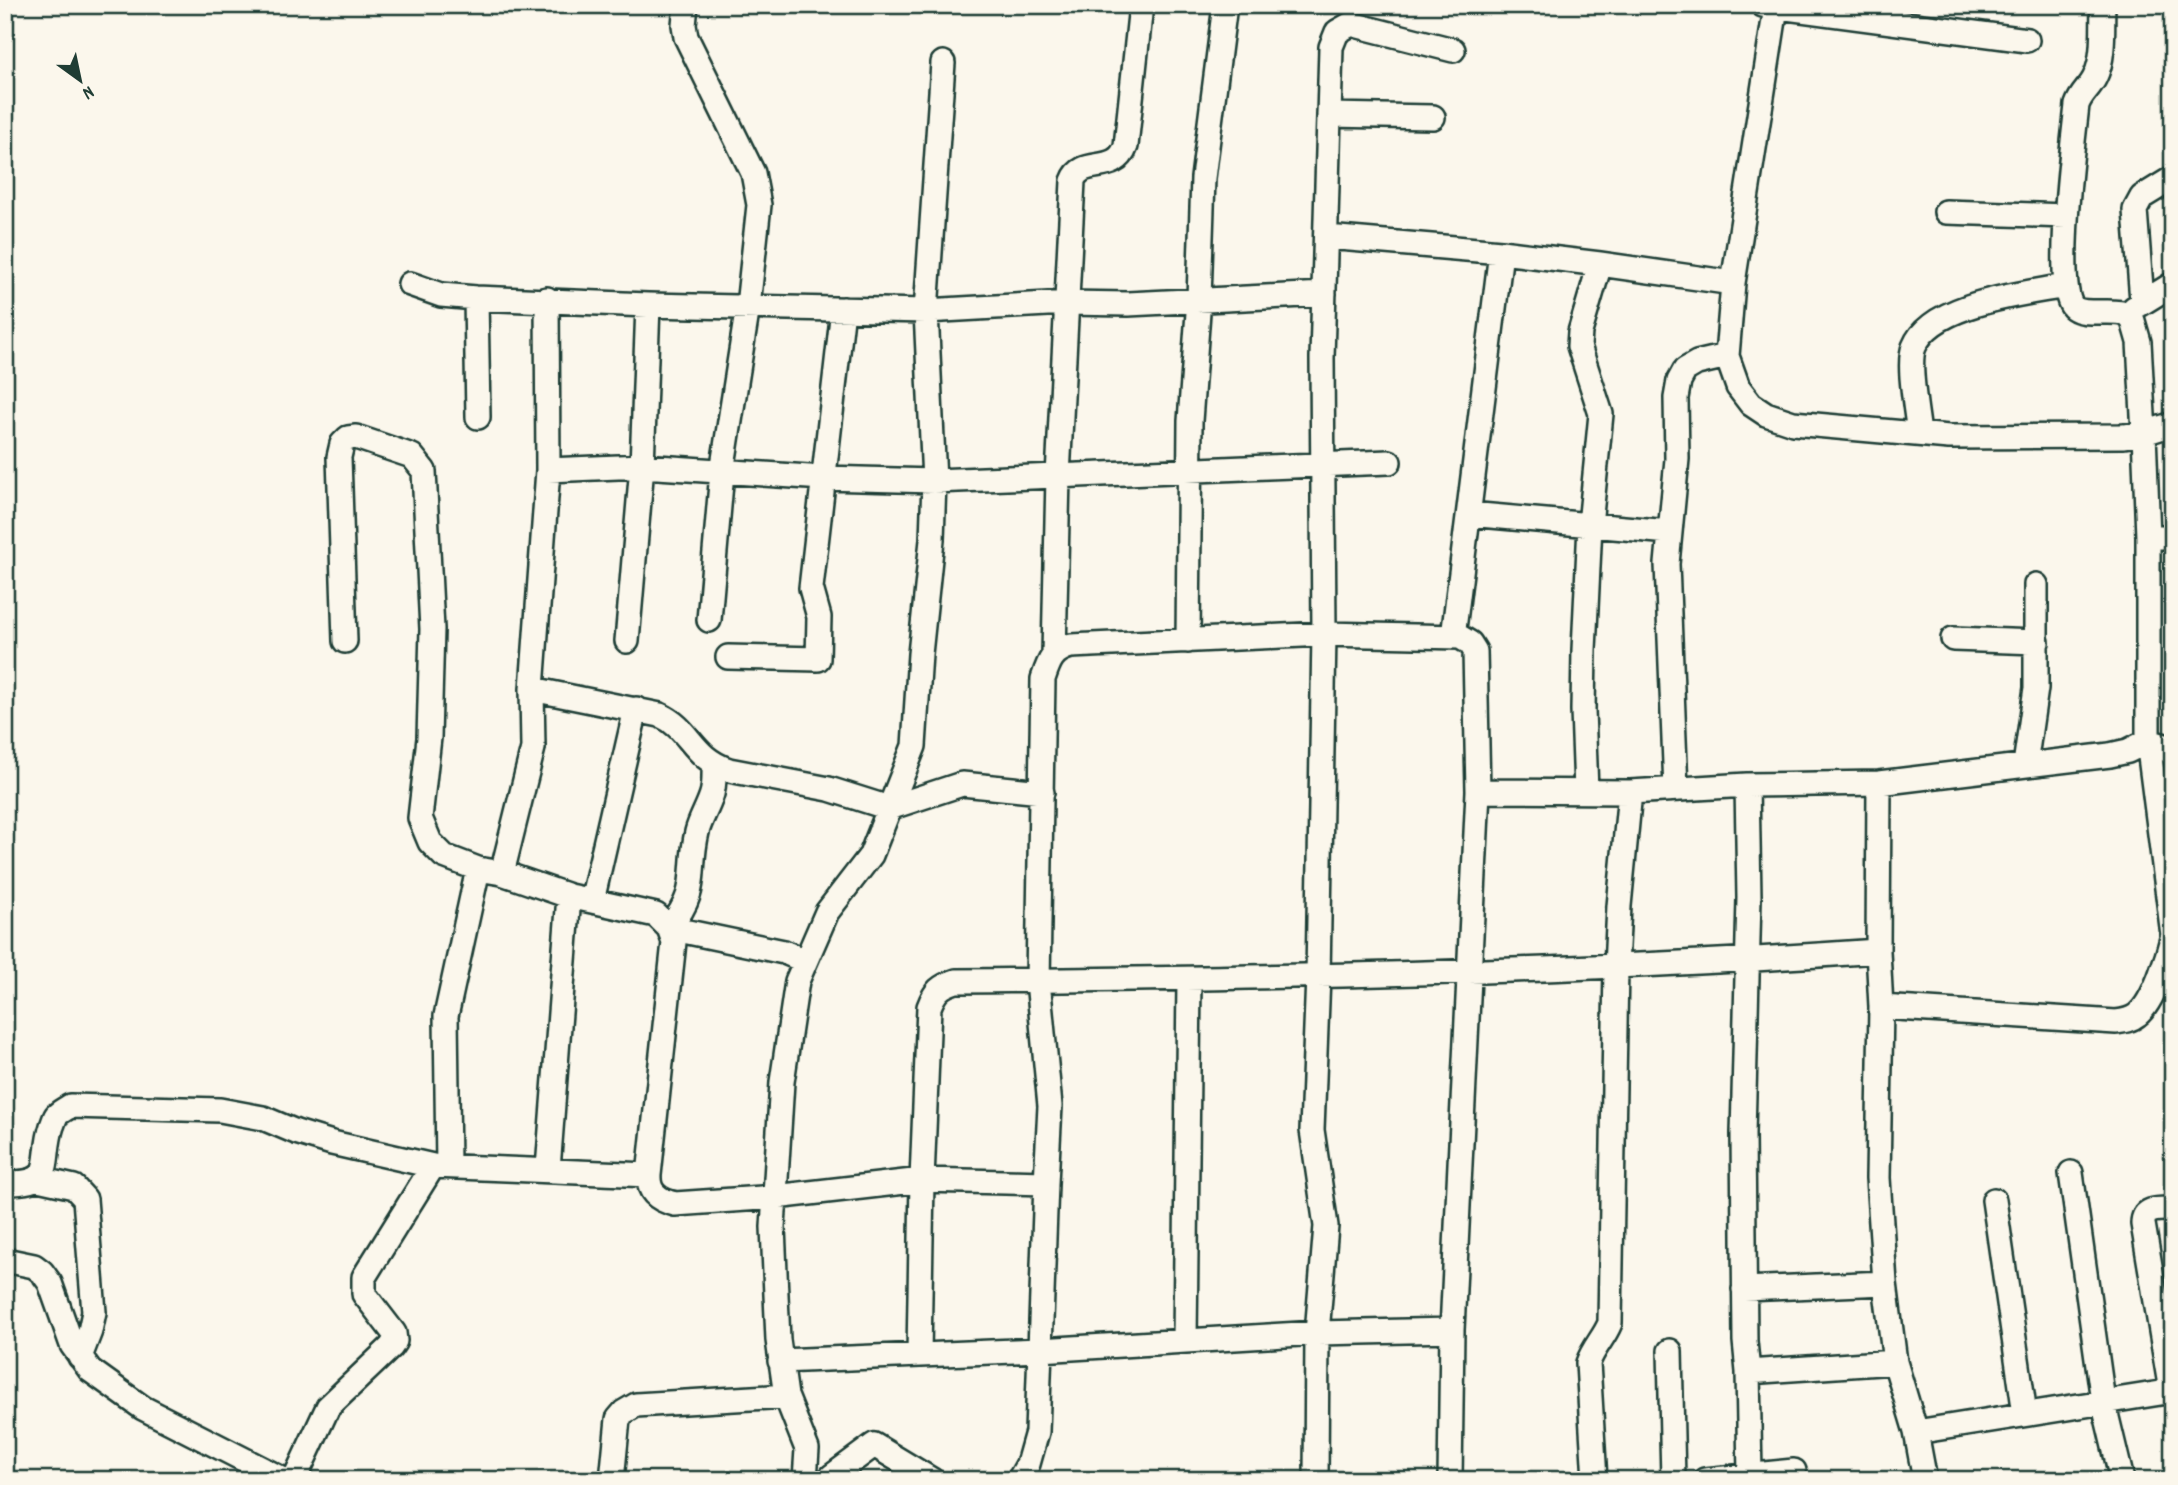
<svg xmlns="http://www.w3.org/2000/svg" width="2178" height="1485" viewBox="0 0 2178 1485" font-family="Dekko,sans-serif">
  <rect width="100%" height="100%" fill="#fbf7ec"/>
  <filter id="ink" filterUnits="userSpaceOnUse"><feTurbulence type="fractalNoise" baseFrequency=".0143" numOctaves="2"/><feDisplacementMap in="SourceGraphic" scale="14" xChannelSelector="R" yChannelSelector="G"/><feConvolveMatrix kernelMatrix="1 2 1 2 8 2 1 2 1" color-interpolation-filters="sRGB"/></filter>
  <g filter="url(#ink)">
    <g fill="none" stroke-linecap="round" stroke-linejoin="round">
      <g stroke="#1f3d34" stroke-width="28">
        <path id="street" d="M 686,5 L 684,25 L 686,37 L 753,173 L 759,205 L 748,306 L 722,472 L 709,620
          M 1763,5 L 2027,40
          M 1776,7 L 1733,283 L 1727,356 L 1738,387 L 1751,404 L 1766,414 L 1793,423 L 1949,437 L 2124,436 L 2144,433 L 2173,424
          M 1329,115 L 1433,117
          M 1946,212 L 2066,216
          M 1327,237 L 1501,252
          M 410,284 L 441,295 L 476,298 L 648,305 L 926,311 L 1066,303 L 1128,304 L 1324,294
          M 476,298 L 478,417
          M 2142,301 L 2135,210 L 2142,197 L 2173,178
          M 2134,308 L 2173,284
          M 1919,434 C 1917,414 1907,364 1914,347 C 1931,303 2024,294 2065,286
          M 548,470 L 642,466 L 824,478 L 934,481 L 1389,462
          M 1469,514 L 1669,532
          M 2148,537 L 2173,537
          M 1453,637 L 1501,252 L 1600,264 L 1733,283
          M 1953,639 L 2037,642
          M 345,641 L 339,457 L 342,444 L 348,438 L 356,437 L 412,456 L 424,471 L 432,629 L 429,738 L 420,818 L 430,842 L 444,856 L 478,869 L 502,873 L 569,896 L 656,915 L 669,928 L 674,942 L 649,1175 C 648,1192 658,1200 675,1204 L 775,1197 L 922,1180 L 1046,1183 L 1037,1432 L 1028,1464 L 1019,1480
          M 627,641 L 642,466 L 648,305
          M 1188,641 L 1190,421 L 1199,299 L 1203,178 L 1225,5
          M 1054,654 L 1058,476 L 1073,181 C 1082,155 1115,177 1126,146 L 1141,5
          M 728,657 L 818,659 L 819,617 L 811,588 L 843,309
          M 532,689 L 660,715 C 691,729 691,757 729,770 L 829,789 L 889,808 L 962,784 L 1042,792
          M 2025,765 L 2036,688 L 2036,585
          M 1879,783 L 1878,951 L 1881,1007 L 1878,1178 L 1885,1283 L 1895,1362 L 1916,1432 L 1925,1480
          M 1747,785 L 1749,898 L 1743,1134 L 1745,1341 L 1748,1372 L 1750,1475
          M 1676,789 L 1667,564 L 1677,459 L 1676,398 L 1679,381 L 1685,370 L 1697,363 L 1727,356
          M 1478,791 L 1630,792
          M 1586,791 L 1583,710 L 1584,650 L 1590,525 L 1601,414 L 1579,346 L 1580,332 L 1600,264
          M 502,873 L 533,748 L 532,689 L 548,470 L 547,299
          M 592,901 L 636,709
          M 669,928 C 701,889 687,875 697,832 C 700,820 707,809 711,797 C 715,787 714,775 714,765
          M 669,928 L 784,952 L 805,961
          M 1881,1007 L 2116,1022 C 2123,1021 2131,1020 2137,1015 C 2154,1002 2168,956 2173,935 L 2148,741 L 2162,745 L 2173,754
          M 448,1166 L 446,1016 L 478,869
          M 548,1169 L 569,896
          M 2071,1173 L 2103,1401 L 2122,1480
          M 38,1179 L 74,1187 L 85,1199 L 94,1312 L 90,1331 L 80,1357
          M 5,1183 C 59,1184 40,1163 52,1126 C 53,1124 55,1117 56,1116 C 59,1112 66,1109 70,1106 L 220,1110 L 263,1118 L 296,1132 L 332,1143 L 433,1166 L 649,1175
          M 1046,1183 L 1050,1106 L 1038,981 L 1043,679 C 1049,661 1052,651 1071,646 L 1324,634 L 1460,637 L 1470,643 L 1475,651 L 1478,791 L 1452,1330 L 1450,1480
          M 1994,1200 L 2025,1414
          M 5,1260 L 34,1266 L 42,1272 L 50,1283 L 72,1345 L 90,1370 L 143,1408 L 284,1480
          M 1744,1289 L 1885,1283
          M 1185,1341 L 1189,980
          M 1670,1351 L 1673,1480
          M 919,1355 L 922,1180 L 929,1007 C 935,991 940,986 956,981 C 1263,978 1571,973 1878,951
          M 780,1361 L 1040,1350 L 1317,1333 L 1452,1330
          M 1748,1372 L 1895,1362
          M 2171,1391 L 2143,1224 C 2143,1207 2160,1209 2173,1209
          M 1916,1432 L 2173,1391
          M 832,1476 L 874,1445 L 932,1480
          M 294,1480 L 328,1407 L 391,1347 L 395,1341 L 394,1333 L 364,1294 L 364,1277 L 433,1166
          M 612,1480 L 618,1419 L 624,1412 L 636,1405 L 786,1396
          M 805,1480 L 807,1449 L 786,1396 L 778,1340 L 773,1227 L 782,1082 L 797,981 L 827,912 L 871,855 L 914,746 L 920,654 L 932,540 L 934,481 L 926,311 L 943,63
          M 1316,1480 L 1317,1333 L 1326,1226 L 1312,1130 L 1318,976 L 1324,634 L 1322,358 L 1331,47 L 1337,32 L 1351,24 L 1453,50
          M 1595,1480 L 1588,1363 C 1593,1348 1604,1338 1610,1323 L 1616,967 L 1619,906 L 1630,792 L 1747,785 L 1879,783 L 2110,755 L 2128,751 L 2148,741 L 2148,537 L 2144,433 L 2139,342 L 2133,321 L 2127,314 C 2113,309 2085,316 2074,308 C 2053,293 2074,136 2077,105 C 2081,93 2090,88 2095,77 C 2105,57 2102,27 2103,5
          M 1705,1480 L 1794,1471 L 1795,1480"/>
      </g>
      <use href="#street" stroke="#fbf7ec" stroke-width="23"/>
    </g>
  </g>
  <rect width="2178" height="1485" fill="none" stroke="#fbf7ec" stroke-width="28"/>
  <rect x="14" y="14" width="2150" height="1457" fill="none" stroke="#1f3d34" stroke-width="2.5" filter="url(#ink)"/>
  <g transform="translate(80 80) rotate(147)" stroke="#fbf7ec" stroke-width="5" paint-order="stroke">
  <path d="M0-5L12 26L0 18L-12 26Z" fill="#1f3d34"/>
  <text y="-10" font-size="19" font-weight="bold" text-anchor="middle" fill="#1f3d34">N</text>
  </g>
</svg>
